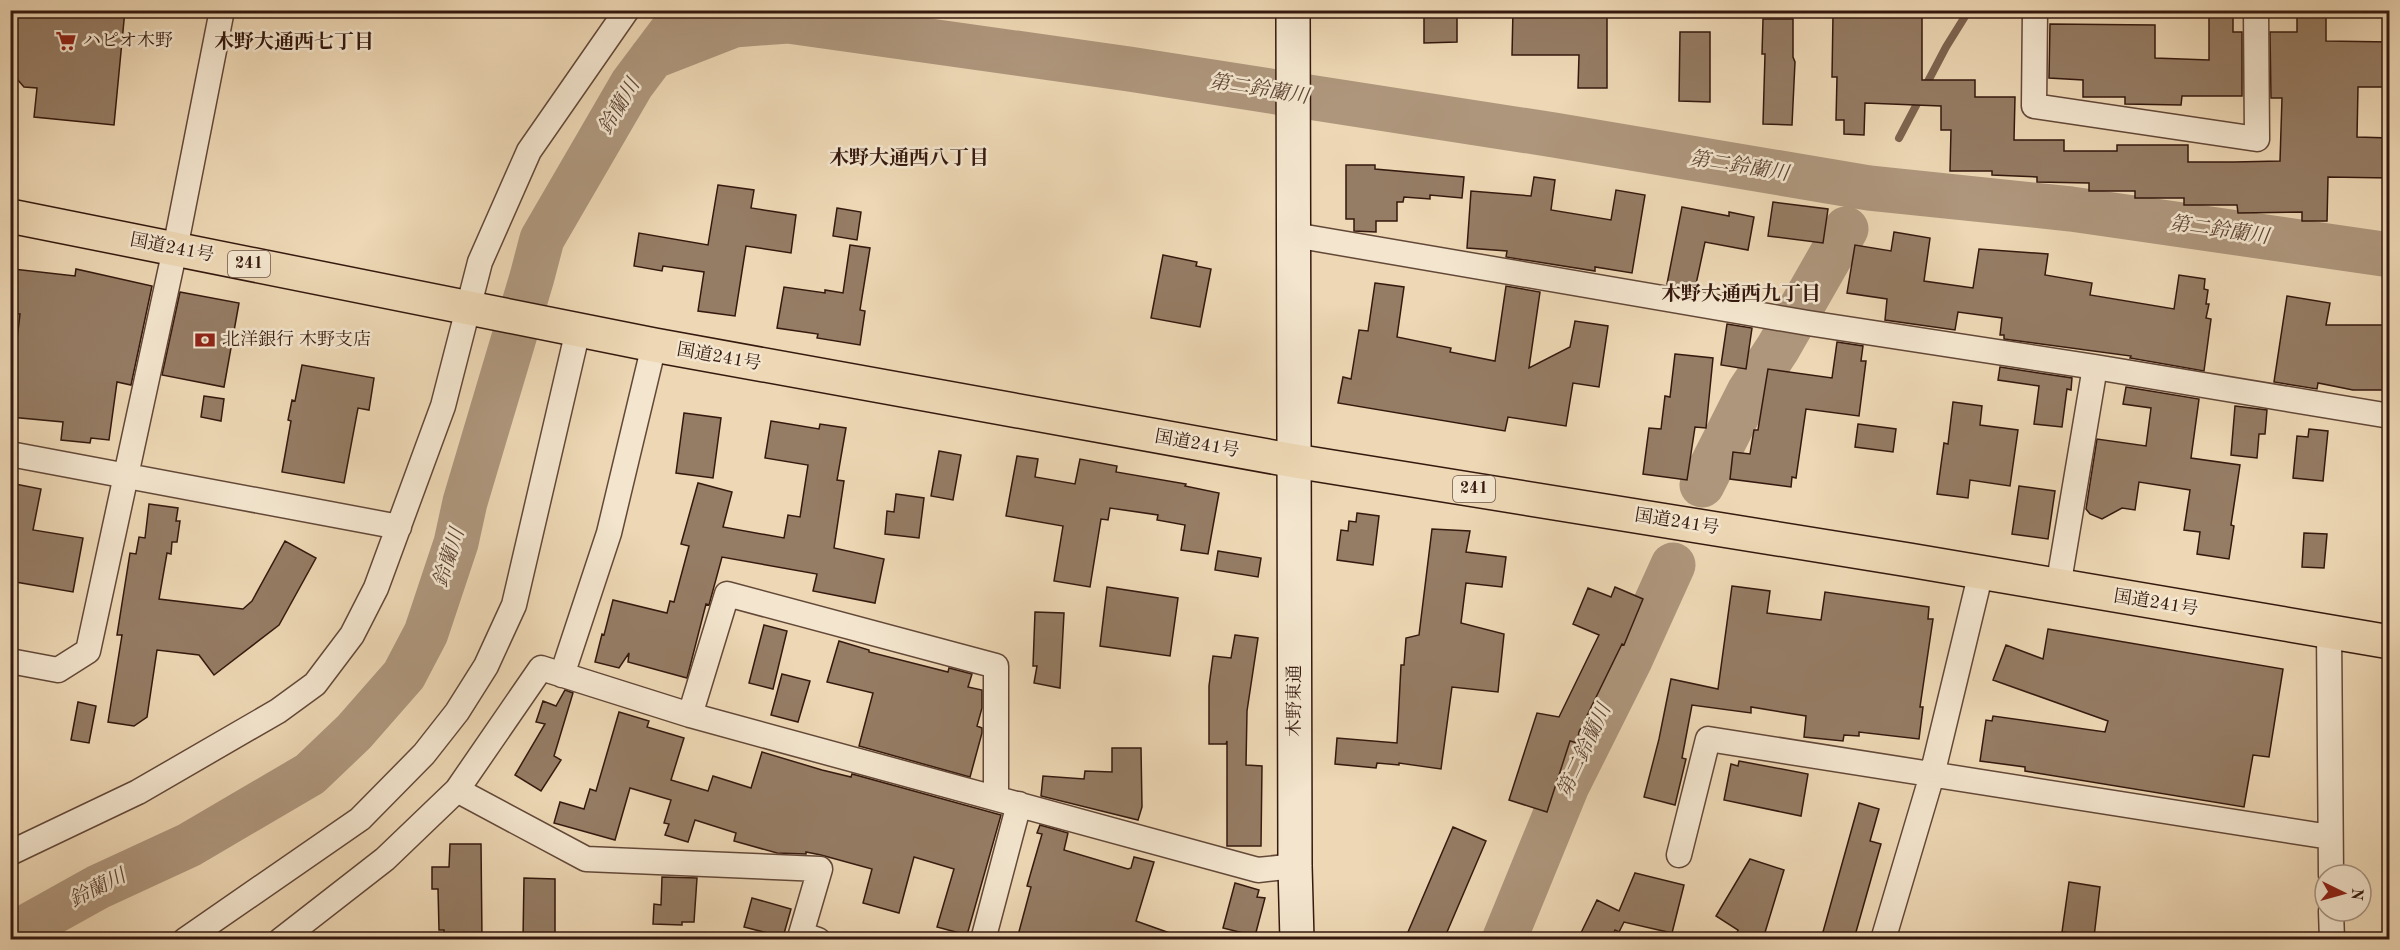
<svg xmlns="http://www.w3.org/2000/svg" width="2400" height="950" viewBox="0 0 2400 950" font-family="'Old Standard TT','Noto Serif JP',serif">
  <rect width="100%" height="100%" fill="#edd7b4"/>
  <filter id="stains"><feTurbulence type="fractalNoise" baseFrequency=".00333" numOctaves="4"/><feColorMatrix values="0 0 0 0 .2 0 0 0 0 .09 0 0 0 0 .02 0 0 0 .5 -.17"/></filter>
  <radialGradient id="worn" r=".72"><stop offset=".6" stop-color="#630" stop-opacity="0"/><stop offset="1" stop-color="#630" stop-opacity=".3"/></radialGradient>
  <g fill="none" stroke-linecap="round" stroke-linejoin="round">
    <path stroke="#7e6450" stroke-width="8" d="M 1925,87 L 1946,47 L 1969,10
      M 1899,138 L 1920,98
      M 1889,180 L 1889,190"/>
    <path stroke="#ae967c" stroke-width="45" d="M 652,57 L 734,25 L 788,21 L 1129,69 L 1554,135 L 1869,188 L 2071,209 L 2390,255
      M 1702,485 L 1749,392 L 1778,348 L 1846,229
      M 10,936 L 98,887 L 189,845 L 310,774 L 354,732 L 404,675 L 426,633 L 456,543 L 465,502 L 532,277 L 542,239 L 632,84 L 671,32
      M 1504,940 L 1567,786 L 1630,660 L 1673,565"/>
  </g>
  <path fill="#957c64" stroke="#35190e" stroke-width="1.5" d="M 10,10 L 125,10 L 114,125 L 34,117 L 37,88 L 24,87 L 10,71 Z
    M 1424,10 L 1457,10 L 1457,42 L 1424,43 Z
    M 1513,10 L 1543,10 L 1543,13 L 1607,14 L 1607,88 L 1578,88 L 1579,55 L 1512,55 Z
    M 1839,10 L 1922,10 L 1922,80 L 1975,80 L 1975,97 L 2015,97 L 2014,140 L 2064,140 L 2064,151 L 2117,151 L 2117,145 L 2188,145 L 2188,162 L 2234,162 L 2280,161 L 2282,98 L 2271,98 L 2270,32 L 2297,32 L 2297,11 L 2326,11 L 2326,41 L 2390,42 L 2390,87 L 2358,87 L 2357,137 L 2390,138 L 2390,178 L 2328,177 L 2327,221 L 2302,221 L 2302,212 L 2238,213 L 2237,205 L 2184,205 L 2184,198 L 2135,198 L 2135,191 L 2089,191 L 2089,183 L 2037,182 L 2037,177 L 1992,175 L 1992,171 L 1950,171 L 1951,130 L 1941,130 L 1941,106 L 1865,103 L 1864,135 L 1844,134 L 1844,120 L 1836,120 L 1837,77 L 1832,77 L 1833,15 L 1839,15 Z
    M 2209,10 L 2233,10 L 2233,32 L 2242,32 L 2242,96 L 2182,96 L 2181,105 L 2125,104 L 2125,97 L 2083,97 L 2083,80 L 2049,78 L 2050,24 L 2155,25 L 2155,58 L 2209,60 Z
    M 1763,19 L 1793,19 L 1793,57 L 1795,62 L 1792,125 L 1763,124 L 1765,54 L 1762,54 Z
    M 1680,32 L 1710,32 L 1710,102 L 1679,101 Z
    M 1346,165 L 1375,165 L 1375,169 L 1464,177 L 1462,198 L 1430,195 L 1430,199 L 1404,197 L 1403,202 L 1397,202 L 1397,221 L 1376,221 L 1376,232 L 1354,231 L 1354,219 L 1346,219 Z
    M 1534,177 L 1555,180 L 1551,210 L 1611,220 L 1616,190 L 1645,195 L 1632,273 L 1595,267 L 1595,271 L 1506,257 L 1507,251 L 1467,248 L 1471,191 L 1531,196 Z
    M 718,185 L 754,190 L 751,208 L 796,215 L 791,253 L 746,246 L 735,316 L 698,311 L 704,272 L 663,266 L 662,271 L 634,266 L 639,233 L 708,245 Z
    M 1773,202 L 1828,209 L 1823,243 L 1768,236 Z
    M 1682,207 L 1729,216 L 1729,212 L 1754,217 L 1748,250 L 1705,242 L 1695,289 L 1667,284 Z
    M 837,208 L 861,212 L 857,240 L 833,236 Z
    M 1894,232 L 1930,238 L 1924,281 L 1973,288 L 1979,249 L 2048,254 L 2045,275 L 2092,283 L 2090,295 L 2174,309 L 2179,275 L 2205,279 L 2204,289 L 2208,290 L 2206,304 L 2209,304 L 2206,318 L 2211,319 L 2204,371 L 2130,358 L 2131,356 L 2004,339 L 2004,335 L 2000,335 L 2002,318 L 1958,312 L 1955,330 L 1885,320 L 1887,299 L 1847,293 L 1855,245 L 1891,251 Z
    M 850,245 L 870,248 L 860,310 L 865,311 L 860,345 L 817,338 L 818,334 L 777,328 L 784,287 L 825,293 L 825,290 L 843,293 Z
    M 1163,255 L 1197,262 L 1196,266 L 1211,269 L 1200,327 L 1151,318 Z
    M 13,269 L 75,276 L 76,269 L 152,286 L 131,385 L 117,382 L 109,440 L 91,438 L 90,443 L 61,440 L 63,422 L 10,417 L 10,373 L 13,373 L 20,314 L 16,314 L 17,307 L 10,306 Z
    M 1375,283 L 1404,287 L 1397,337 L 1451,348 L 1450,352 L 1495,361 L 1506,286 L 1540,292 L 1529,368 L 1570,347 L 1575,321 L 1608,326 L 1599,387 L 1573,383 L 1566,426 L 1508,417 L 1505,431 L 1338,403 L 1343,377 L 1351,379 L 1359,330 L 1368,331 Z
    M 180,292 L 239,303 L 224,387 L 162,375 Z
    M 2287,296 L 2330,303 L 2326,325 L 2390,325 L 2390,390 L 2353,390 L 2318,383 L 2317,389 L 2274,382 Z
    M 1727,324 L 1752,328 L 1746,369 L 1721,365 Z
    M 1837,342 L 1863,346 L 1861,361 L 1866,361 L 1859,416 L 1806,409 L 1796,478 L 1792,477 L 1791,487 L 1730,479 L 1733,452 L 1750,454 L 1754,430 L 1758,430 L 1768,369 L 1832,378 Z
    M 1675,354 L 1713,358 L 1706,428 L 1695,427 L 1687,480 L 1643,474 L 1649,428 L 1661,429 L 1665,396 L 1670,397 Z
    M 302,365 L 374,378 L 369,410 L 358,408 L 344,483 L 282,472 L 291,421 L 288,420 L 292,400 L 295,401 Z
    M 2000,367 L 2072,378 L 2071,390 L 2067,389 L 2062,427 L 2034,424 L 2039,386 L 1998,380 Z
    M 2126,387 L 2199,399 L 2191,458 L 2240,465 L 2231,525 L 2234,526 L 2229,559 L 2197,554 L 2200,532 L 2184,530 L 2190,490 L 2139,482 L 2135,510 L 2122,508 L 2102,519 L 2090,514 L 2086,509 L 2097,439 L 2146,446 L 2151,408 L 2123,404 Z
    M 204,396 L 224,399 L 221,421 L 201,417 Z
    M 1953,402 L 1982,406 L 1980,425 L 2018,430 L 2010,486 L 1970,480 L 1968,498 L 1937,494 L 1944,443 L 1948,444 Z
    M 2235,406 L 2267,410 L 2265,434 L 2259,434 L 2257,458 L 2231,455 Z
    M 684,413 L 721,418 L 713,478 L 676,473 Z
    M 771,421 L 819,429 L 820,424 L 846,428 L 837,480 L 844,481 L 834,548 L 884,559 L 875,603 L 813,591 L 817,574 L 722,557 L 709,605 L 706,604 L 687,678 L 628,662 L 629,653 L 619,668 L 595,662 L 602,634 L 604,635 L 613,600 L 667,613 L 670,601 L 674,602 L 689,546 L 681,544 L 698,483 L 732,492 L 723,527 L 784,538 L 788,515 L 800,517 L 808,465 L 765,458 Z
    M 1858,424 L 1896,429 L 1893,452 L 1855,447 Z
    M 2309,429 L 2328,431 L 2323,481 L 2293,478 L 2297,436 L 2308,437 Z
    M 939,451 L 961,455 L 953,500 L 931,496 Z
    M 1017,456 L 1038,459 L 1035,477 L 1075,484 L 1080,459 L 1117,466 L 1116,472 L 1186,484 L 1185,486 L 1219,493 L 1208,554 L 1181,550 L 1185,525 L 1157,520 L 1158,515 L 1110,508 L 1108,520 L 1101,519 L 1090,587 L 1054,581 L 1063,526 L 1006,516 Z
    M 10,483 L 41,489 L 33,530 L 83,538 L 73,592 L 10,581 Z
    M 2019,486 L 2055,491 L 2048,539 L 2012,534 Z
    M 896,494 L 924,498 L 919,538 L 885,534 L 887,511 L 894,512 Z
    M 149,504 L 178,508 L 176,521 L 180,521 L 177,542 L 172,542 L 171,554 L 167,553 L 159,599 L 243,609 L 252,601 L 285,541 L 316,558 L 279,625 L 214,675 L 199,655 L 157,650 L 147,717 L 134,726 L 108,722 L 122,635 L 117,635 L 130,553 L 136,554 L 139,537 L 145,538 Z
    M 1357,513 L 1379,516 L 1373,565 L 1337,560 L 1341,530 L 1348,531 L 1349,521 L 1356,522 Z
    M 1432,529 L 1470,531 L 1466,552 L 1506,557 L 1502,587 L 1466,583 L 1461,623 L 1504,634 L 1498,692 L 1452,687 L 1441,769 L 1399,763 L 1399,765 L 1377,763 L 1376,768 L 1335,764 L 1337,738 L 1397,743 L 1401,665 L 1404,665 L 1406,638 L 1419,635 Z
    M 2304,533 L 2327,534 L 2324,568 L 2302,567 Z
    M 1218,551 L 1261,558 L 1258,577 L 1215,570 Z
    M 1732,586 L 1770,591 L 1767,613 L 1821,620 L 1825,592 L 1929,607 L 1928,619 L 1933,619 L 1920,707 L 1923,707 L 1919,739 L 1859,732 L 1859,736 L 1844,735 L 1843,741 L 1804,737 L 1806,716 L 1751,707 L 1751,713 L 1692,705 L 1682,758 L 1686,759 L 1675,805 L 1644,797 L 1659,739 L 1671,679 L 1718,689 Z
    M 1107,587 L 1178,598 L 1170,656 L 1100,646 Z
    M 1615,587 L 1643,599 L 1624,645 L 1622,644 L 1579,732 L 1577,743 L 1570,741 L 1547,812 L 1509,800 L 1537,713 L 1559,717 L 1599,635 L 1573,624 L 1588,588 L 1611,597 Z
    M 1035,612 L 1064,613 L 1060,688 L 1034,683 L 1037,666 L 1033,666 Z
    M 764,625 L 787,631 L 773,689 L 749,683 Z
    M 2048,629 L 2283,669 L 2269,757 L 2253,755 L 2244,807 L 2025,771 L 2025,767 L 1980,761 L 1986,720 L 1992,721 L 1993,716 L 2105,732 L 2108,721 L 1993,680 L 2006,645 L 2043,659 Z
    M 1235,635 L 1258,638 L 1247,711 L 1246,765 L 1262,766 L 1261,846 L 1227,846 L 1227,741 L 1226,744 L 1209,744 L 1209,686 L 1213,656 L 1231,658 Z
    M 839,641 L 869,650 L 869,652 L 948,672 L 949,668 L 972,674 L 968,687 L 982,690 L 982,708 L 977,726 L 982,728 L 982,733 L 970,777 L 859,746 L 873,693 L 827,682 Z
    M 782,674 L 810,681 L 798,722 L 771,715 Z
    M 565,690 L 573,693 L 554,756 L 561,760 L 541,791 L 515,775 L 545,724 L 536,722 L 543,701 L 556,706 Z
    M 78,702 L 96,706 L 89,743 L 71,740 Z
    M 619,712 L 649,721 L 647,727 L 684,738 L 671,780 L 708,791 L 713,776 L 751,788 L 762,752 L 822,770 L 851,777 L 852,774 L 1001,815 L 967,935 L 937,927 L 954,869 L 914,857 L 899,913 L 863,903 L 872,869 L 821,855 L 806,852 L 806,854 L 777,853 L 734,841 L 736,833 L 695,820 L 688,842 L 665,835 L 669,824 L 664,823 L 671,800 L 630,788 L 615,840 L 554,823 L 560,802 L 584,809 L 590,789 L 596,791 Z
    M 1112,748 L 1141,748 L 1142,807 L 1138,820 L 1041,796 L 1043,776 L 1084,779 L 1085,771 L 1112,772 Z
    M 1739,761 L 1808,774 L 1801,816 L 1724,800 L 1731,764 L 1738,766 Z
    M 1859,803 L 1879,809 L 1870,841 L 1881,844 L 1854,939 L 1821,939 Z
    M 1040,825 L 1068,833 L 1064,850 L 1128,869 L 1131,868 L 1134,857 L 1154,862 L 1136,921 L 1181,937 L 1180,939 L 1017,939 L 1031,887 L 1027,886 L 1042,834 L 1037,833 Z
    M 1453,827 L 1486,841 L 1444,939 L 1405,939 Z
    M 450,844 L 481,844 L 482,939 L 444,939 L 444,930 L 439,930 L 438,889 L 432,889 L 432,867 L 449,867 Z
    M 1750,859 L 1784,870 L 1763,939 L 1735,939 L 1738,930 L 1716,916 Z
    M 1635,873 L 1684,885 L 1672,933 L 1624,922 L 1619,932 L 1615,930 L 1611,939 L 1578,939 L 1597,900 L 1619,911 Z
    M 662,877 L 697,878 L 694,922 L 682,922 L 682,925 L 653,924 L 654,904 L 661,905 Z
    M 524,878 L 555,879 L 555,939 L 523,939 Z
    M 2069,882 L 2100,887 L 2094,937 L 2062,932 Z
    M 1235,883 L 1259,890 L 1257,897 L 1265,898 L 1255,936 L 1223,928 Z
    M 752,898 L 791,909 L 783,937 L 744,927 Z"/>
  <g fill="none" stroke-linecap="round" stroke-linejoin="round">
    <g stroke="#634838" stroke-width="27">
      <path id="street" d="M 2035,10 L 2034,106 L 2257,139 L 2256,10
        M 1294,235 L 1808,323 L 2095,367 L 2390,416
        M 10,454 L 399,527
        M 2058,587 L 2095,367
        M 2329,631 L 2331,875
        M 10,661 L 58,670 L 88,651 L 175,249 L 222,10
        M 562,675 L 609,533 L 654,345
        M 690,715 L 727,594 L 996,666 L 996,798
        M 457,790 L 586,859 L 820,869 L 801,934 L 818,940
        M 10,853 L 138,792 L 278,711 L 315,684 L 352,635 L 376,588 L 443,406 L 480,262 L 529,151 L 627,10
        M 1679,855 L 1708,739 L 2330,837
        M 2331,911 L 2332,940
        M 185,940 L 360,819 L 424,754 L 457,712 L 486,666 L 514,605 L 578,330
        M 281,940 L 385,859 L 457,790 L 541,668 L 690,715 L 1258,870 L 1295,866
        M 983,940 L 1019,804
        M 1883,940 L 1932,775 L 1981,572"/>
    </g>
    <g stroke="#35190e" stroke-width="36">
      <path id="secondary" d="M 1293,10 L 1295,866 L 1297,940"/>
    </g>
    <g stroke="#35190e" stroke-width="36">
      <path id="highway" d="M 10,216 L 654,345 L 1295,461 L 1909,560 L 2390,642"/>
    </g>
    <use href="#street" stroke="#f3e5ce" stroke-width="24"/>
    <use href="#secondary" stroke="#f3e5ce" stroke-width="33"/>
    <use href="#highway" stroke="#edd7b4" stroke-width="33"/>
  </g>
  <defs>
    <g id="supermarket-bare" transform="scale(1.62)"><path d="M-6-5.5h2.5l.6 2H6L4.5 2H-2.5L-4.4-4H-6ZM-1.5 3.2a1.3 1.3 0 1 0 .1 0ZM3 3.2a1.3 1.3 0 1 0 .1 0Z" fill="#8f2418" stroke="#f3e5ce" stroke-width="2.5" paint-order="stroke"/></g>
    <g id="bank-bare" transform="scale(1.62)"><path d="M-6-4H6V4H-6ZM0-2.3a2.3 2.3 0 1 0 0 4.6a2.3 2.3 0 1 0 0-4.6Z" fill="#8f2418" stroke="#f3e5ce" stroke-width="2.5" paint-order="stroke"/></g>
  </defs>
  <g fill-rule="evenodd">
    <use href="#supermarket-bare" x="66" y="41"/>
    <use href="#bank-bare" x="205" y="340"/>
  </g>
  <g text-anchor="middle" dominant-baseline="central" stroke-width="5" stroke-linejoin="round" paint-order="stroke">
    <g fill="#f3e5ce" stroke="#6e5648" stroke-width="1.5">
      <rect x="228" y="251" width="42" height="26" rx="4.5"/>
      <rect x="1453" y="476" width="42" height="26" rx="4.5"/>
    </g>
    <g font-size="16" font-weight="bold" fill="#35190e">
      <text x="249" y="264">241</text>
      <text x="1474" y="489">241</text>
    </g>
    <g font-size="18" fill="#35190e" stroke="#f3e5ce" text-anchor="start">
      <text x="83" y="41">ハピオ木野</text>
      <text x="222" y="340">北洋銀行 木野支店</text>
    </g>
    <g font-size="18" fill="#35190e" stroke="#f3e5ce">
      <text transform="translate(172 248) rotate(11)">国道241号</text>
      <text transform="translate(719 357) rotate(10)">国道241号</text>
      <text transform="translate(1197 444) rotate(10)">国道241号</text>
      <text transform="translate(1677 522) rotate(9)">国道241号</text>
      <text transform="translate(2156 603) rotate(9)">国道241号</text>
      <text transform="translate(1295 701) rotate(-90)">木野東通</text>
    </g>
    <g font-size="20" font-weight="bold" fill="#35190e" stroke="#f3e5ce">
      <text x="294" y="43">木野大通西七丁目</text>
      <text x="909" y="159">木野大通西八丁目</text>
      <text x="1741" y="295">木野大通西九丁目</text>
    </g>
    <g font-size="20" font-style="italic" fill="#5f4534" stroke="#f3e5ce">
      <text transform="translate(1259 90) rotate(9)">第二鈴蘭川</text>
      <text transform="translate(620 107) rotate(-59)">鈴蘭川</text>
      <text transform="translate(1739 167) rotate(9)">第二鈴蘭川</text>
      <text transform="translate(2219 231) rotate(8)">第二鈴蘭川</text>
      <text transform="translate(450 558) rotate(-72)">鈴蘭川</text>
      <text transform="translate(1585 751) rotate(-65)">第二鈴蘭川</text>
      <text transform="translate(98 889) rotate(-27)">鈴蘭川</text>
    </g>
  </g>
  <rect width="2400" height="950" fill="none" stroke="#edd7b4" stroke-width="36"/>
  <rect x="12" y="12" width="2376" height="926" fill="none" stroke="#35190e" stroke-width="3"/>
  <rect x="18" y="18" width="2364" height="914" fill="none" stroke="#35190e" stroke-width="1.5"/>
  <g transform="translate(2343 893) rotate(95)"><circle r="28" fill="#f3e5ce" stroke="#a79381" stroke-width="1.5"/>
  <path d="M0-4.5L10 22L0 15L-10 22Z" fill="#8f2418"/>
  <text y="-9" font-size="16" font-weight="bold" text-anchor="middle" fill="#35190e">N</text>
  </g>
  <rect width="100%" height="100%" filter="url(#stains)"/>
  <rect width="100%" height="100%" fill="url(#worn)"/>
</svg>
